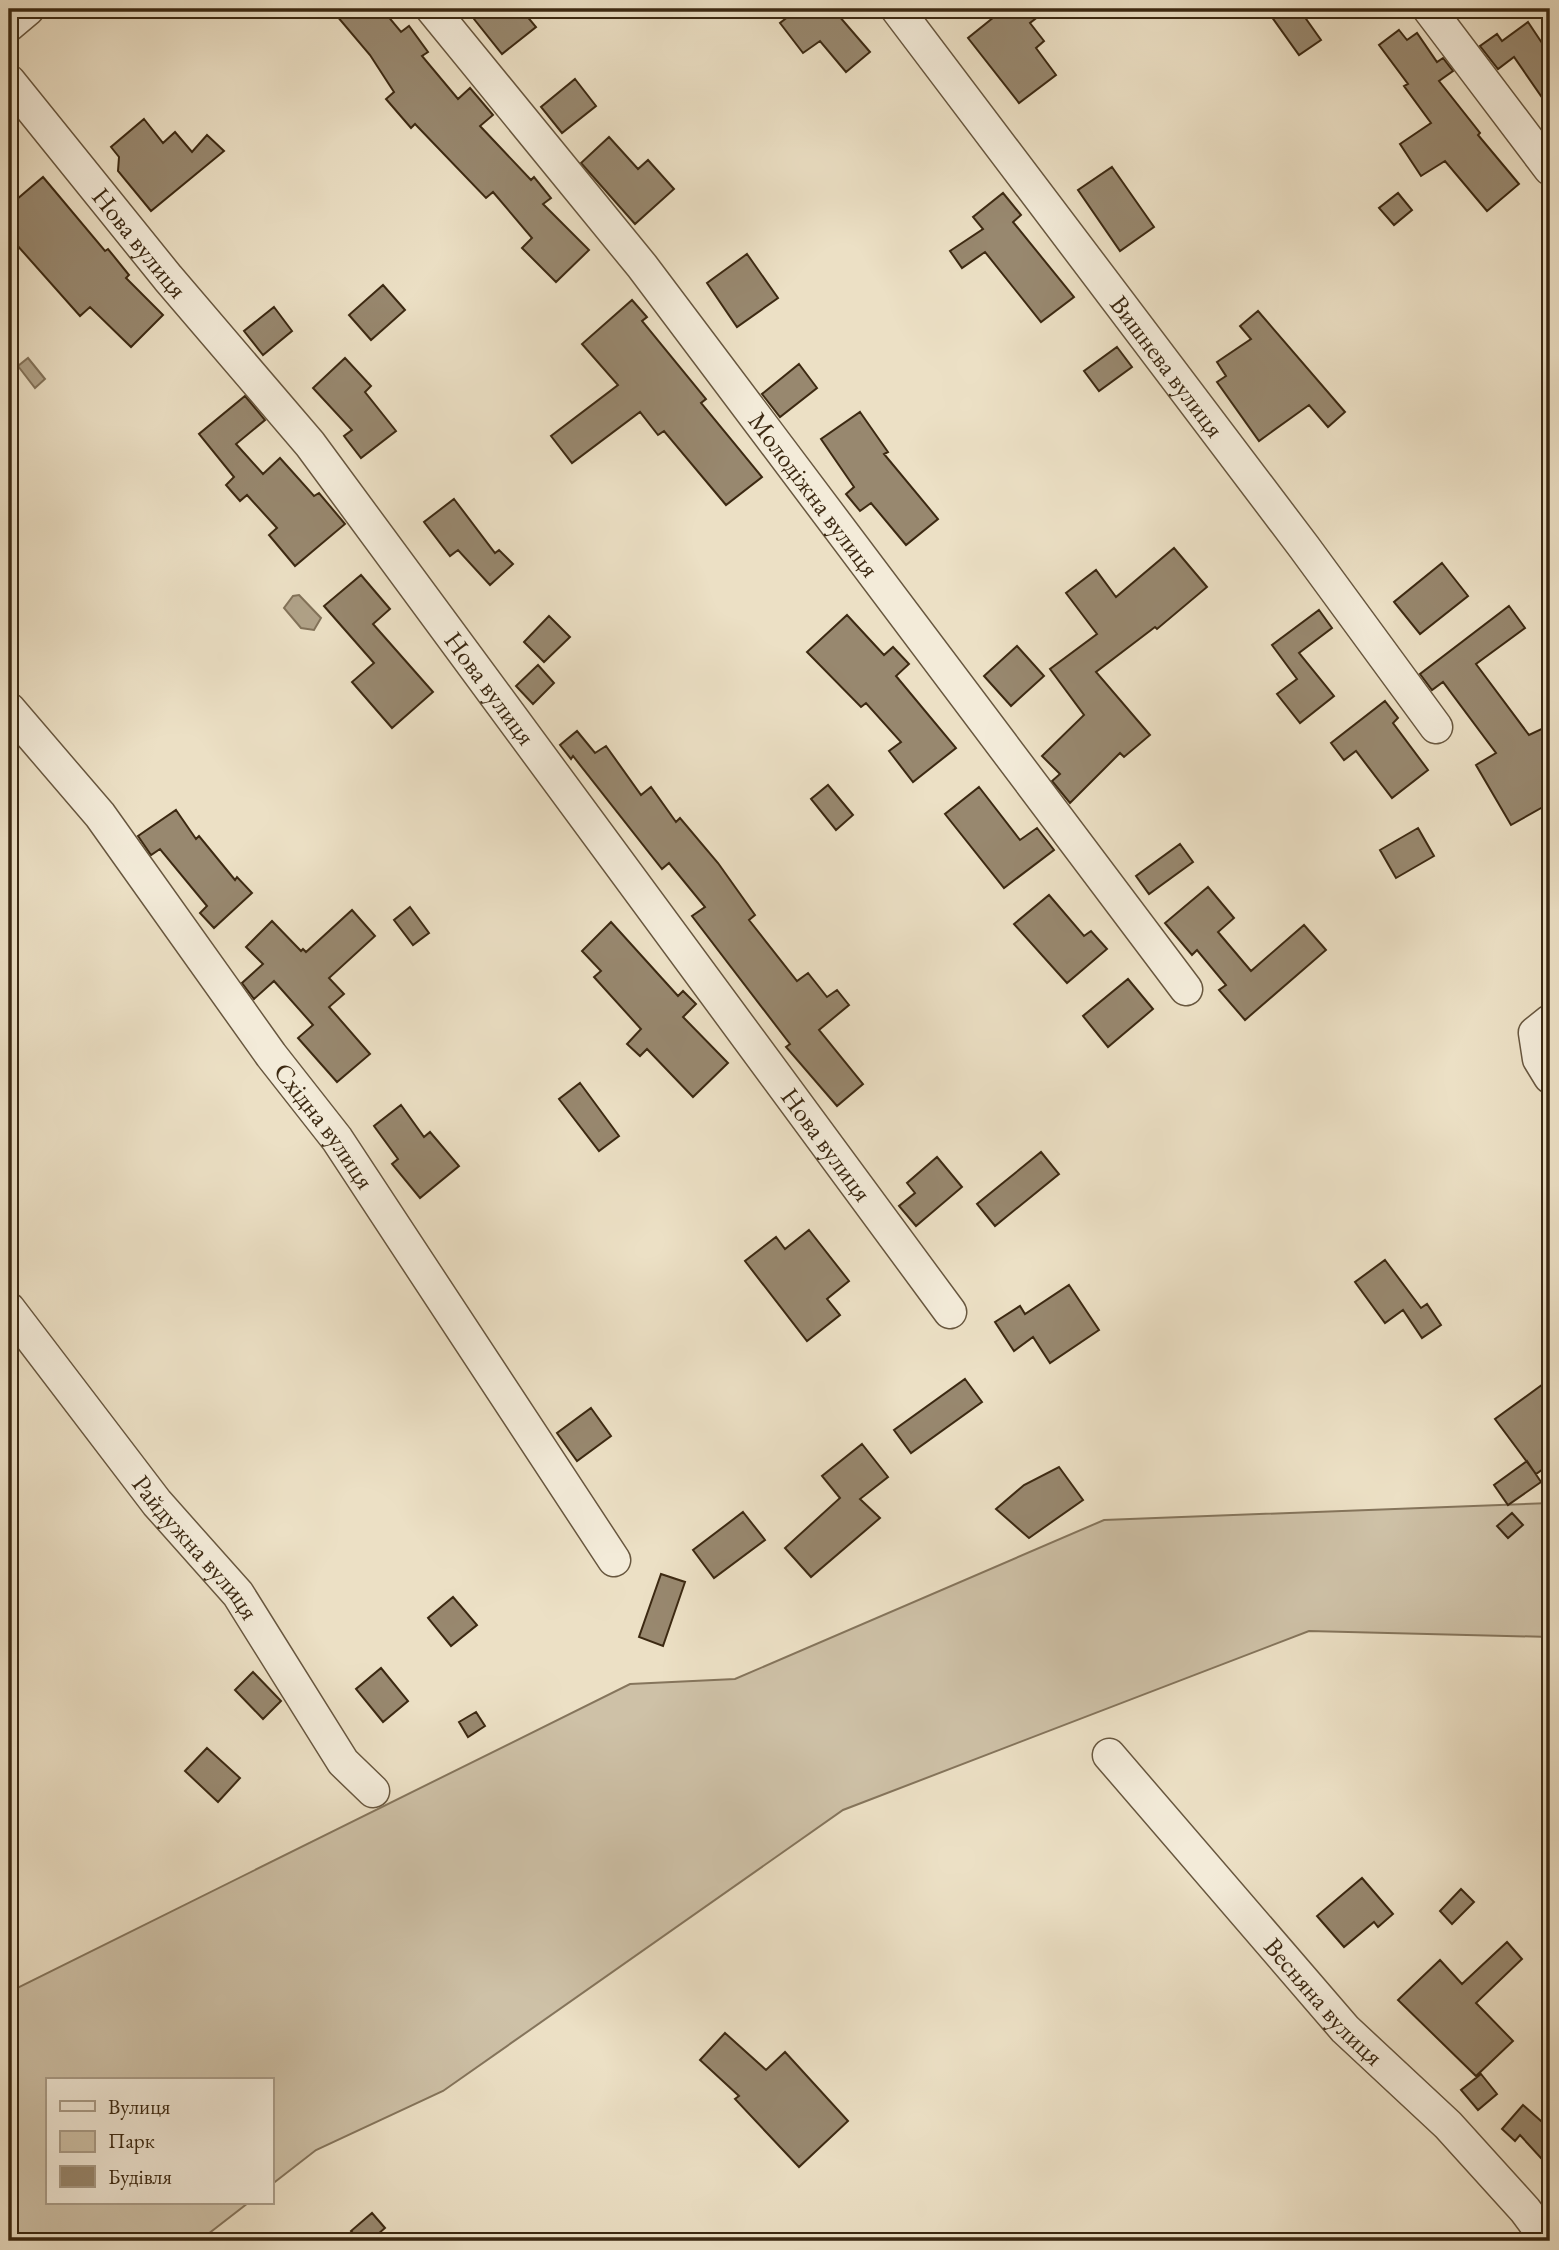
<svg xmlns="http://www.w3.org/2000/svg" width="1559" height="2250" viewBox="0 0 1559 2250" font-family="'EB Garamond',serif">
  <rect width="100%" height="100%" fill="#ece0c5"/>
  <filter id="stains"><feTurbulence type="fractalNoise" baseFrequency=".00286" numOctaves="4"/><feColorMatrix values="0 0 0 0 .2 0 0 0 0 .09 0 0 0 0 .02 0 0 0 .5 -.17"/></filter>
  <radialGradient id="worn" r=".72"><stop offset=".6" stop-color="#630" stop-opacity="0"/><stop offset="1" stop-color="#630" stop-opacity=".3"/></radialGradient>
  <path fill="#cec1a7" stroke="#85755c" stroke-width="2" d="M 1550,1503 L 1550,1637 L 1309,1631 L 843,1810 L 443,2091 L 316,2150 L 271,2185 L 271,2080 L 47,2080 L 47,2203 L 248,2203 L 199,2241 L 9,2241 L 9,1992 L 630,1684 L 735,1679 L 1104,1520 Z"/>
  <path fill="#b0a288" stroke="#827259" stroke-width="2" d="M 28,358 L 45,379 L 35,388 L 18,366 Z
    M 299,595 L 321,618 L 314,630 L 301,628 L 284,608 L 293,596 Z"/>
  <path fill="#98886f" stroke="#3c2912" stroke-width="2" d="M 331,9 L 382,9 L 401,32 L 409,26 L 428,52 L 422,56 L 458,99 L 470,88 L 493,115 L 480,126 L 531,180 L 534,177 L 551,198 L 543,204 L 589,250 L 556,282 L 522,248 L 532,238 L 493,192 L 486,198 L 415,124 L 411,128 L 386,99 L 394,92 L 370,55 Z
    M 487,9 L 521,9 L 536,27 L 502,54 L 474,19 Z
    M 798,9 L 833,9 L 870,52 L 846,72 L 820,41 L 803,53 L 780,23 Z
    M 1004,9 L 1048,9 L 1030,23 L 1044,41 L 1036,48 L 1056,75 L 1019,103 L 968,38 Z
    M 1266,9 L 1299,9 L 1321,40 L 1299,55 Z
    M 1528,22 L 1550,55 L 1550,109 L 1514,57 L 1498,69 L 1480,46 L 1497,34 L 1502,41 Z
    M 1399,30 L 1407,40 L 1417,33 L 1437,62 L 1443,58 L 1453,71 L 1439,81 L 1480,133 L 1478,135 L 1519,184 L 1487,211 L 1445,161 L 1421,176 L 1400,144 L 1431,123 L 1404,86 L 1408,84 L 1379,45 Z
    M 575,79 L 596,106 L 562,133 L 541,107 Z
    M 144,119 L 163,143 L 175,132 L 192,152 L 207,135 L 224,151 L 151,211 L 118,171 L 119,157 L 111,147 Z
    M 609,137 L 638,169 L 648,160 L 674,189 L 635,224 L 581,163 Z
    M 1112,167 L 1154,227 L 1120,251 L 1078,190 Z
    M 43,177 L 105,251 L 108,249 L 129,275 L 126,278 L 163,315 L 131,347 L 90,307 L 80,316 L 16,244 L 9,250 L 9,206 Z
    M 1003,193 L 1021,215 L 1013,222 L 1074,297 L 1041,322 L 985,252 L 962,268 L 950,251 L 983,229 L 973,217 Z
    M 1398,193 L 1412,210 L 1394,225 L 1379,208 Z
    M 747,254 L 778,298 L 737,327 L 707,283 Z
    M 383,285 L 405,310 L 371,340 L 349,315 Z
    M 632,300 L 647,317 L 642,321 L 706,399 L 701,403 L 762,477 L 726,505 L 664,431 L 658,435 L 640,412 L 572,463 L 551,436 L 618,385 L 582,344 Z
    M 274,307 L 292,331 L 263,355 L 244,331 Z
    M 1258,311 L 1345,412 L 1328,427 L 1309,405 L 1259,441 L 1217,382 L 1226,376 L 1217,362 L 1251,339 L 1240,326 Z
    M 1117,347 L 1132,367 L 1099,391 L 1084,371 Z
    M 345,358 L 371,386 L 365,392 L 396,431 L 361,458 L 344,436 L 352,430 L 313,388 Z
    M 799,364 L 817,388 L 780,417 L 762,394 Z
    M 245,396 L 265,420 L 236,444 L 263,474 L 280,458 L 314,496 L 319,493 L 345,524 L 295,566 L 269,535 L 277,528 L 247,495 L 240,501 L 226,485 L 234,477 L 199,434 Z
    M 860,412 L 888,452 L 884,454 L 938,519 L 906,545 L 871,503 L 860,511 L 846,494 L 854,487 L 821,439 Z
    M 454,499 L 495,553 L 499,550 L 513,564 L 490,585 L 458,550 L 450,556 L 424,522 Z
    M 1174,548 L 1207,587 L 1157,629 L 1155,627 L 1096,672 L 1150,735 L 1124,757 L 1120,753 L 1070,803 L 1052,781 L 1060,774 L 1042,756 L 1084,715 L 1050,669 L 1097,634 L 1066,593 L 1096,570 L 1116,597 Z
    M 1442,563 L 1468,596 L 1420,634 L 1394,602 Z
    M 361,575 L 390,609 L 373,624 L 433,692 L 392,728 L 352,682 L 374,663 L 324,606 Z
    M 1509,606 L 1525,628 L 1476,664 L 1529,735 L 1550,725 L 1550,803 L 1511,825 L 1476,765 L 1496,753 L 1443,682 L 1432,690 L 1420,674 Z
    M 1319,610 L 1332,628 L 1299,653 L 1334,696 L 1300,723 L 1277,694 L 1297,679 L 1272,645 Z
    M 847,615 L 884,655 L 893,647 L 909,664 L 896,676 L 956,748 L 913,782 L 889,751 L 901,742 L 866,703 L 861,707 L 807,652 Z
    M 549,616 L 570,637 L 544,662 L 524,642 Z
    M 1017,646 L 1044,676 L 1011,706 L 984,676 Z
    M 538,665 L 554,683 L 533,704 L 516,686 Z
    M 1385,701 L 1398,718 L 1393,723 L 1428,770 L 1392,798 L 1356,751 L 1344,760 L 1331,743 Z
    M 577,731 L 595,753 L 606,746 L 641,795 L 651,787 L 676,822 L 680,818 L 718,863 L 755,915 L 749,920 L 797,981 L 808,973 L 827,997 L 837,990 L 849,1005 L 819,1030 L 863,1084 L 837,1106 L 786,1047 L 790,1044 L 692,916 L 705,907 L 669,863 L 662,869 L 573,756 L 571,759 L 560,745 Z
    M 828,785 L 853,815 L 836,830 L 811,799 Z
    M 979,787 L 1020,840 L 1037,828 L 1054,850 L 1004,888 L 945,814 Z
    M 176,810 L 196,839 L 199,836 L 235,880 L 237,877 L 252,893 L 214,928 L 200,913 L 207,906 L 160,849 L 151,855 L 138,836 Z
    M 1418,828 L 1434,856 L 1396,878 L 1380,850 Z
    M 1180,844 L 1193,862 L 1149,894 L 1136,876 Z
    M 1208,887 L 1234,918 L 1218,932 L 1251,971 L 1304,925 L 1326,950 L 1245,1020 L 1219,990 L 1226,985 L 1197,950 L 1192,955 L 1165,923 Z
    M 1049,895 L 1084,936 L 1091,931 L 1107,949 L 1067,983 L 1014,924 Z
    M 410,907 L 429,933 L 413,945 L 394,920 Z
    M 352,910 L 375,936 L 329,978 L 344,994 L 329,1007 L 370,1054 L 337,1082 L 298,1038 L 313,1025 L 274,981 L 254,999 L 242,983 L 263,964 L 246,947 L 272,921 L 301,951 L 303,949 L 306,952 Z
    M 611,922 L 678,996 L 683,991 L 696,1004 L 683,1017 L 728,1063 L 693,1097 L 647,1049 L 640,1056 L 627,1044 L 641,1029 L 594,977 L 601,971 L 582,951 Z
    M 1128,979 L 1153,1009 L 1108,1047 L 1083,1016 Z
    M 580,1083 L 619,1136 L 599,1151 L 559,1099 Z
    M 401,1105 L 424,1137 L 430,1132 L 459,1166 L 420,1198 L 392,1164 L 398,1159 L 374,1126 Z
    M 1041,1152 L 1059,1174 L 995,1226 L 977,1204 Z
    M 937,1157 L 962,1187 L 916,1226 L 899,1206 L 915,1193 L 907,1183 Z
    M 809,1230 L 849,1281 L 827,1299 L 840,1315 L 807,1341 L 745,1261 L 776,1237 L 785,1249 Z
    M 1385,1260 L 1421,1308 L 1427,1304 L 1441,1325 L 1422,1338 L 1403,1310 L 1385,1323 L 1355,1282 Z
    M 1069,1285 L 1099,1330 L 1050,1363 L 1033,1337 L 1014,1351 L 995,1322 L 1020,1306 L 1025,1314 Z
    M 965,1379 L 982,1402 L 911,1453 L 894,1430 Z
    M 1550,1379 L 1550,1464 L 1536,1474 L 1495,1419 Z
    M 591,1408 L 611,1436 L 577,1461 L 557,1433 Z
    M 862,1444 L 888,1477 L 860,1499 L 880,1518 L 811,1577 L 785,1548 L 840,1498 L 822,1476 Z
    M 1527,1461 L 1541,1482 L 1508,1505 L 1494,1485 Z
    M 1059,1467 L 1083,1500 L 1029,1538 L 996,1509 L 1024,1485 Z
    M 743,1512 L 765,1540 L 714,1578 L 693,1550 Z
    M 1512,1513 L 1523,1525 L 1508,1538 L 1497,1526 Z
    M 661,1574 L 685,1582 L 663,1646 L 639,1637 Z
    M 453,1597 L 477,1625 L 451,1646 L 428,1618 Z
    M 381,1668 L 408,1701 L 383,1722 L 356,1689 Z
    M 253,1672 L 281,1701 L 263,1719 L 235,1690 Z
    M 476,1712 L 485,1726 L 468,1737 L 459,1722 Z
    M 207,1748 L 240,1778 L 218,1802 L 185,1771 Z
    M 1362,1878 L 1393,1914 L 1378,1927 L 1374,1922 L 1344,1947 L 1317,1916 Z
    M 1461,1889 L 1474,1902 L 1452,1924 L 1440,1911 Z
    M 1507,1942 L 1522,1959 L 1476,2003 L 1513,2041 L 1476,2076 L 1398,2000 L 1440,1960 L 1462,1984 Z
    M 725,2033 L 766,2070 L 785,2052 L 848,2121 L 799,2167 L 735,2099 L 739,2096 L 700,2060 Z
    M 1481,2074 L 1497,2094 L 1478,2110 L 1461,2090 Z
    M 1523,2105 L 1550,2129 L 1550,2168 L 1520,2135 L 1515,2141 L 1502,2129 Z
    M 372,2213 L 385,2228 L 378,2234 L 384,2241 L 360,2241 L 351,2231 Z"/>
  <g fill="none" stroke-linecap="round" stroke-linejoin="round">
    <g stroke="#68573f" stroke-width="35">
      <g id="minor">
        <path id="s1" d="M 432,9 L 642,266 L 1186,989"/>
        <path id="s2" d="M 897,9 L 1304,547 L 1436,727"/>
        <path d="M 1429,9 L 1550,169"/>
        <path d="M 9,25 L 28,9"/>
        <path id="s3" d="M 9,81 L 168,278 L 310,444 L 950,1312"/>
        <path id="s4" d="M 9,709 L 100,815 L 271,1055 L 337,1139 L 614,1560"/>
        <path d="M 1550,1021 L 1535,1033 L 1539,1059 L 1550,1077"/>
        <path id="s5" d="M 9,1309 L 157,1503 L 238,1594 L 343,1762 L 373,1791"/>
        <path id="s6" d="M 1109,1755 L 1345,2029 L 1448,2125 L 1525,2210 L 1548,2241"/>
      </g>
    </g>
    <use href="#minor" stroke="#f3ebd9" stroke-width="32"/>
  </g>
  <g text-anchor="middle" dominant-baseline="central" stroke-width="5" stroke-linejoin="round" paint-order="stroke">
    <g font-size="26" fill="#3c2912" stroke="#f3ebd9">
      <text stroke="none"><textPath href="#s3" startOffset="208">Нова вулиця</textPath></text>
      <text stroke="none"><textPath href="#s2" startOffset="448">Вишнева вулиця</textPath></text>
      <text stroke="none"><textPath href="#s1" startOffset="618">Молодіжна вулиця</textPath></text>
      <text stroke="none"><textPath href="#s3" startOffset="775">Нова вулиця</textPath></text>
      <text stroke="none"><textPath href="#s4" startOffset="523">Східна вулиця</textPath></text>
      <text stroke="none"><textPath href="#s3" startOffset="1342">Нова вулиця</textPath></text>
      <text stroke="none"><textPath href="#s5" startOffset="303">Райдужна вулиця</textPath></text>
      <text stroke="none"><textPath href="#s6" startOffset="327">Весняна вулиця</textPath></text>
    </g>
  </g>
  <rect width="1559" height="2250" fill="none" stroke="#ece0c5" stroke-width="35"/>
  <rect x="10" y="10" width="1538" height="2229" fill="none" stroke="#3c2912" stroke-width="3.5"/>
  <rect x="18" y="18" width="1524" height="2215" fill="none" stroke="#3c2912" stroke-width="2"/>
  <rect x="46" y="2078" width="228" height="126" fill="#f3ebd9" stroke="#aa9d89" stroke-width="2"/>
  <rect x="60" y="2101" width="35" height="10" fill="#f3ebd9" stroke="#aa9d89" stroke-width="2"/>
  <text x="108" y="2114" font-size="21" fill="#3c2912">Вулиця</text>
  <rect x="60" y="2131" width="35" height="21" fill="#cec1a7" stroke="#aa9d89" stroke-width="2"/>
  <text x="108" y="2148" font-size="21" fill="#3c2912">Парк</text>
  <rect x="60" y="2166" width="35" height="21" fill="#98886f" stroke="#aa9d89" stroke-width="2"/>
  <text x="108" y="2184" font-size="21" fill="#3c2912">Будівля</text>
  <rect width="100%" height="100%" filter="url(#stains)"/>
  <rect width="100%" height="100%" fill="url(#worn)"/>
</svg>
